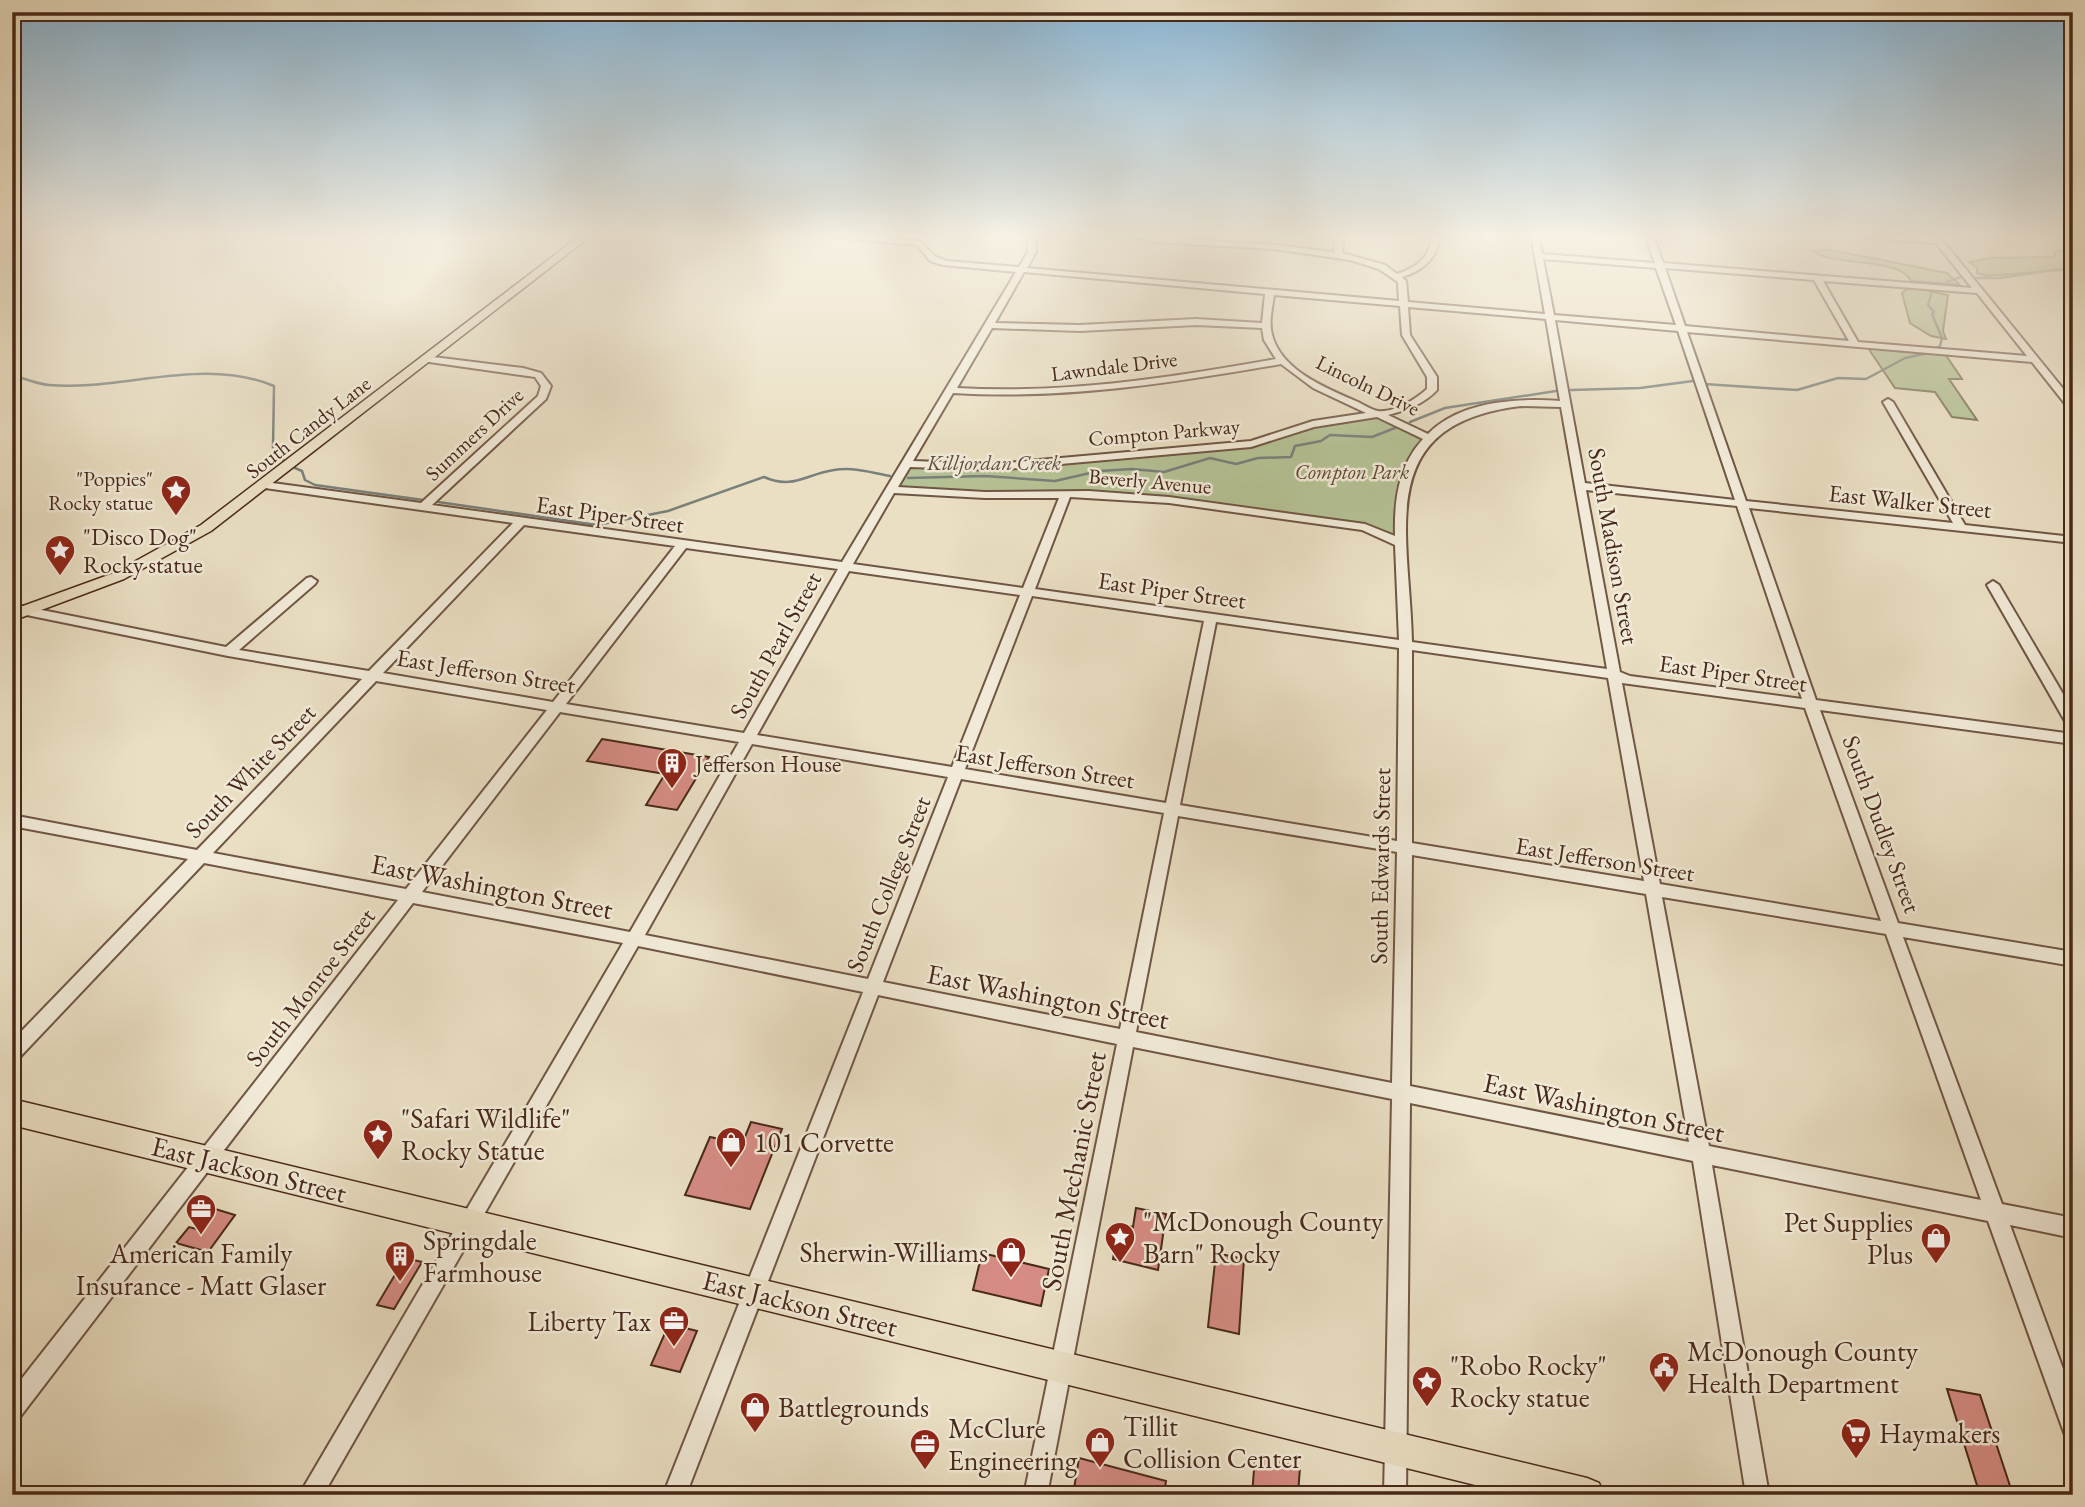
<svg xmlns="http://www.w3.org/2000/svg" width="2085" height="1507" viewBox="0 0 2085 1507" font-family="'EB Garamond',serif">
  <rect width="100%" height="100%" fill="#eadfc3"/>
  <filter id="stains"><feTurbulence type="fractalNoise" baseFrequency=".00286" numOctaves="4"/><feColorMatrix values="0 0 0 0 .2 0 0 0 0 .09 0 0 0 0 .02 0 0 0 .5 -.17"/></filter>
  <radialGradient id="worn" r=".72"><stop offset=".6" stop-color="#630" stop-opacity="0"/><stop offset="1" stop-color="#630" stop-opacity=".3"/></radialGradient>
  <path fill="#b5c295" stroke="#7e7657" stroke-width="2" d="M 1831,250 L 1947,273 L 1960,285 L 1911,281 C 1901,257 1833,267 1812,251 Z
    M 2073,250 L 2073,269 L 1987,276 L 1977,273 L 1977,268 L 1969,262 L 1992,258 L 2054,257 L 2057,251 Z
    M 1910,287 L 1948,295 L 1943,331 L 1946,339 L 1931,336 L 1910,323 L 1902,293 Z
    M 1866,345 L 1943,351 L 1962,379 L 1949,379 L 1977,420 L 1952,417 L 1935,392 L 1895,388 Z
    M 1379,414 L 1428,438 L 1409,469 L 1400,543 L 1365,527 L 1169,500 L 892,490 L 907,464 L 958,468 L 1240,445 L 1301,428 Z"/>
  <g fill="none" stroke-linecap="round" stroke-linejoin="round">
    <path stroke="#7a807b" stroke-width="2.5" d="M 1975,278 L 2000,278 L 2073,267
      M 1938,285 L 1961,277
      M 1933,288 L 1928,305 L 1934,312 L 1932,314 L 1942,338 L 1940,346 L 1934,349
      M 12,375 C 24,378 36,384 49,385 C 124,391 202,356 274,386 L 273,448 L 286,463
      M 1704,384 L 1797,390 L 1838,378 L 1866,379 L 1905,358 L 1928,353
      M 1571,390 L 1640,388 L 1693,381
      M 1410,422 L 1445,408 L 1556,391
      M 295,468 L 302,471 L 305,480 L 315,485 L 423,500
      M 908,478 L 985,476 L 1055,481 L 1099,471 L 1132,469 L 1164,472 L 1210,458 L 1236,464 L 1258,458 L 1291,457 L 1295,446 L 1321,441 L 1330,435 L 1372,437 L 1400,426
      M 438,502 L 597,525 L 668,511 L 764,477 C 793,490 806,474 834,470 C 853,467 871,472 890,476"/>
  </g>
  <path fill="#d68c84" stroke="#482919" stroke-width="2" d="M 602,739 L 709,757 L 677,810 L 646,805 L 665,774 L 587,761 Z
    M 751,1122 L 782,1129 L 750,1209 L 685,1195 L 710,1137 L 742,1144 Z
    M 212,1208 L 235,1215 L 208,1252 L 176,1243 L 189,1227 L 197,1229 Z
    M 1136,1208 L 1166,1214 L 1158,1270 L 1113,1259 L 1119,1224 L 1133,1227 Z
    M 982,1253 L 1049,1269 L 1041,1306 L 973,1290 Z
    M 1216,1253 L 1244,1259 L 1239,1334 L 1208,1327 Z
    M 405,1258 L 422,1262 L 394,1309 L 377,1305 Z
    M 669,1324 L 697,1331 L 680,1372 L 651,1365 Z
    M 1947,1389 L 1980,1395 L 2013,1495 L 1980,1495 Z
    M 1255,1457 L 1300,1467 L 1298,1495 L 1252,1495 Z
    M 1079,1458 L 1166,1481 L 1164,1495 L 1073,1495 Z"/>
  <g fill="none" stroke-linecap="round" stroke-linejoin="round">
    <g stroke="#705644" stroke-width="4">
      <path id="minor" d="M 826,235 L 857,235 L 919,241 L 936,257 L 947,261 L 1019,267 L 1028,252 L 1027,235 L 1035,235 L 1036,252 L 1027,268 L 1399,301 L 1398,282 L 1379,269 L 1350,260 L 1274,249 L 1156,242 L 1124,235 L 1274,245 L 1334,252 L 1336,235 L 1344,235 L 1342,253 L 1385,265 L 1397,274 C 1416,268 1432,256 1431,235 L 1439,235 C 1440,257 1422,271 1402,277 L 1406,281 L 1408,302 L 1545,314 L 1531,235 L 1539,235 L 1542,254 L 1655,263 L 1645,235 L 1653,235 L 1663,263 L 1972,288 L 1936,243 L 1855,237 L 1851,235 L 1932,238 L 1930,235 L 1938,235 L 2073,401 L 2073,411 L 2070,410 L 2032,362 L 1687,332 L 1746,501 L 1953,523 L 1883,402 L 1888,399 L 1893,402 L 1965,525 L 2073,537 L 2073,543 L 1749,508 L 1816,700 L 2073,734 L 2073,744 L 1820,710 L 1898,923 L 2073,952 L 2073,966 L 1903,937 L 2002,1204 L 2073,1218 L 2073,1238 L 2010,1225 L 2073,1396 L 2073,1438 L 2065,1435 L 2062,1427 L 1988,1221 L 1712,1165 L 1769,1495 L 1746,1495 L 1693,1161 L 1410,1103 L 1406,1495 L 1384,1495 L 1392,1099 L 1133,1047 L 1047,1495 L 1024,1495 L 1117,1044 L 878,995 L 686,1495 L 663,1495 L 863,992 L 638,946 L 323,1495 L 299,1495 L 623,943 L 413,903 L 20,1417 L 12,1420 L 12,1391 L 398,900 L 204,863 L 18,1059 L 12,1061 L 12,1041 L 188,859 L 12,826 L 12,815 L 197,850 L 362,679 L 228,656 L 12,612 L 12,604 L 226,647 L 307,578 L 311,577 L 317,581 L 315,584 L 239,650 L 369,671 L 513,523 L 265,488 L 260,485 L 265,482 L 421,503 L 538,396 L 541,386 L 535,377 L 422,361 L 422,357 L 425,356 L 523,368 L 541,373 L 551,386 L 546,399 L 432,505 L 842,562 L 1016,272 L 943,265 L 930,261 L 917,245 L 830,237 ZM 1543,259 L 1656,268 L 1676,325 L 1554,315 ZM 1665,268 L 1814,280 L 1849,341 L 1685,326 ZM 1024,272 L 1265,294 L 1262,323 L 1196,319 L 1080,325 L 995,323 ZM 1823,281 L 1977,293 L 2027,356 L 1858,342 ZM 1274,295 L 1400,306 L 1402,335 L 1427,377 L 1427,389 C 1416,399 1394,413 1378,411 C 1372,410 1364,405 1358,402 C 1328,389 1284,372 1273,338 C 1268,324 1272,309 1274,295 ZM 1408,307 L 1546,319 L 1560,401 C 1517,398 1460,401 1428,434 L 1388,415 C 1407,410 1424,404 1437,390 L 1437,377 L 1410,335 ZM 1555,320 L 1678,331 L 1735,500 L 1585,483 ZM 1196,325 L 1262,328 L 1264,340 L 1276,359 C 1169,378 1065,394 957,388 L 992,328 L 1080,331 ZM 1281,364 L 1313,388 L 1366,413 L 1313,421 L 1251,441 L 995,464 L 913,461 L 953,393 C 1064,400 1172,383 1281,364 ZM 1521,406 L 1561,407 L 1607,669 L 1412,642 C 1410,532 1371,424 1521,406 ZM 1377,417 L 1423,439 C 1398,466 1394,502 1395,536 L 1365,524 L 1169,497 L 1089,491 L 985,492 L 898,487 L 910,467 L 995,470 L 1251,447 L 1314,427 ZM 1586,490 L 1737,506 L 1802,699 L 1630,676 L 1620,672 ZM 894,493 L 985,498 L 1059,498 L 1023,588 L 853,564 ZM 1070,497 L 1169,503 L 1362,530 L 1395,545 L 1399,640 L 1035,589 ZM 524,525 L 675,546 L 553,702 L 383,673 ZM 686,548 L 838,569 L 744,733 L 566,704 ZM 849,571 L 1020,595 L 952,767 L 757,735 ZM 1032,596 L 1204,621 L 1166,803 L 965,769 ZM 1216,622 L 1399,648 L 1397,841 L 1180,805 ZM 1412,650 L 1608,678 L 1644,881 L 1412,843 ZM 376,681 L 547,710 L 406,889 L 213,853 ZM 1622,683 L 1805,708 L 1881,921 L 1660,884 ZM 560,712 L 739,742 L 630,932 L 422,892 ZM 752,744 L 948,777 L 868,979 L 645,935 ZM 961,779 L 1164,813 L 1120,1029 L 883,982 ZM 1178,816 L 1397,852 L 1392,1083 L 1136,1032 ZM 1412,855 L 1646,894 L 1689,1142 L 1410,1086 ZM 1662,897 L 1886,934 L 1981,1200 L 1709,1146 Z
        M 1993,581 L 1999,585 L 2073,711 L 2073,728 L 2066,723 L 1987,585 Z"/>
    </g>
    <g stroke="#482919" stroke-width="3">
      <path id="major" d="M 581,235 L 592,235 L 211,531 L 124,579 L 12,621 L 12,610 L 114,573 L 201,525 Z"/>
    </g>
    <g stroke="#482919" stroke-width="3">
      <path id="highway" d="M 12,1099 L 1587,1478 L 1599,1483 L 1604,1495 L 1516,1495 L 12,1125 Z"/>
    </g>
    <use href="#minor" fill="#f1ead8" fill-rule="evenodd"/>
    <use href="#major" fill="#eadfc3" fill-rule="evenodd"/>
    <use href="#highway" fill="#eadfc3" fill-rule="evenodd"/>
  </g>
  <linearGradient id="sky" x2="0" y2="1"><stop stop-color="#89b6d6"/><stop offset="0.53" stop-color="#f6f1e4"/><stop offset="1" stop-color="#f6f1e4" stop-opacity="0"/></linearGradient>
  <rect width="2085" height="446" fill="url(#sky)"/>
  <defs>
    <g id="sight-pin" transform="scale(1.575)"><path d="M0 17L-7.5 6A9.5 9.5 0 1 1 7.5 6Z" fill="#8f2418" stroke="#f1ead8"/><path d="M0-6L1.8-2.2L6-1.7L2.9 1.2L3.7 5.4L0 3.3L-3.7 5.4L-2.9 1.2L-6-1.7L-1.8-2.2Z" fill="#fff"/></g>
    <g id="building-pin" transform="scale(1.575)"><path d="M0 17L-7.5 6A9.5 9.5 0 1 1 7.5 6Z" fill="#8f2418" stroke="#f1ead8"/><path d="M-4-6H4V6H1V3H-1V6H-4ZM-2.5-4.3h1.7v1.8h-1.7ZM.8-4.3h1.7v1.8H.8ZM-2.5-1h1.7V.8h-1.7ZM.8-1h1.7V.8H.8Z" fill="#fff"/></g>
    <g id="shop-pin" transform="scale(1.575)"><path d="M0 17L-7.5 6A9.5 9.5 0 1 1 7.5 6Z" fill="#8f2418" stroke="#f1ead8"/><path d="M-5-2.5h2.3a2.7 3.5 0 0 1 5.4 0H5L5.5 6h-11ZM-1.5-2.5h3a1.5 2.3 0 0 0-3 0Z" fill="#fff"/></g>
    <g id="office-pin" transform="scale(1.575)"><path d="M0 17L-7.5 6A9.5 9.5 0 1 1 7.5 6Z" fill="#8f2418" stroke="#f1ead8"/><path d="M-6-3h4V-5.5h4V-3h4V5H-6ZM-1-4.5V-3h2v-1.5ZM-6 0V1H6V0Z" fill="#fff"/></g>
    <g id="civic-pin" transform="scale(1.575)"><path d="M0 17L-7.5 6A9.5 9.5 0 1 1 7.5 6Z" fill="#8f2418" stroke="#f1ead8"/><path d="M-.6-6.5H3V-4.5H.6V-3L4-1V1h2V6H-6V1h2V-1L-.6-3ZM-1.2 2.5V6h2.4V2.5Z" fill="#fff"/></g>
    <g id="supermarket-pin" transform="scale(1.575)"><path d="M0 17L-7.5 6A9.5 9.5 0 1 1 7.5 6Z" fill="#8f2418" stroke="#f1ead8"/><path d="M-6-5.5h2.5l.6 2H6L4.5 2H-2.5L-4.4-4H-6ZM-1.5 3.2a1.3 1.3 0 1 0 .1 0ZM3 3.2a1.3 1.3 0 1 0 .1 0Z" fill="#fff"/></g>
  </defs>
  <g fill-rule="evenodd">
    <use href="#sight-pin" x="176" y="490"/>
    <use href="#sight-pin" x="60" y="550"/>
    <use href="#building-pin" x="672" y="763"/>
    <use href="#sight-pin" x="378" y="1134"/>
    <use href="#shop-pin" x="731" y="1142"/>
    <use href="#office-pin" x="201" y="1209"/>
    <use href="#sight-pin" x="1120" y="1237"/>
    <use href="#shop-pin" x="1936" y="1238"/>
    <use href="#shop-pin" x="1011" y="1252"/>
    <use href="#building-pin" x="400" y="1256"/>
    <use href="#office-pin" x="674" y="1321"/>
    <use href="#civic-pin" x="1664" y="1367"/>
    <use href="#sight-pin" x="1427" y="1381"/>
    <use href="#shop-pin" x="755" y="1407"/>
    <use href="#supermarket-pin" x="1856" y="1433"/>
    <use href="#shop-pin" x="1100" y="1442"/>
    <use href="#office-pin" x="925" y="1444"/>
  </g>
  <g text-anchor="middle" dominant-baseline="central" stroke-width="5" stroke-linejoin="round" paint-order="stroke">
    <g font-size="21" fill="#482919" stroke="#f1ead8">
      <text transform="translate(1114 366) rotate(-7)">Lawndale Drive</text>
      <text transform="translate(1368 385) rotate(26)">Lincoln Drive</text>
      <text transform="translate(308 427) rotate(-38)">South Candy Lane</text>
      <text transform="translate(1164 432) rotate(-5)">Compton Parkway</text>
      <text transform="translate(474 434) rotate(-43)">Summers Drive</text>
      <text transform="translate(1150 481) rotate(5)">Beverly Avenue</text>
    </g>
    <g font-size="21" font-style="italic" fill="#5d4d42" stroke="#f1ead8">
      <text x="994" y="462">Killjordan Creek</text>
    </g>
    <g font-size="21" font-style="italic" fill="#5e4832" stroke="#f1ead8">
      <text x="1352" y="471">Compton Park</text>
    </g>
    <g font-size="21" fill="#482919" stroke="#f1ead8" text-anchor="end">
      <text x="153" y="478">"Poppies"<tspan x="153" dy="24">Rocky statue</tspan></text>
    </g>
    <g font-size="24" fill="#482919" stroke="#f1ead8">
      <text transform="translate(1910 501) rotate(6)">East Walker Street</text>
      <text transform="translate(610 514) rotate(8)">East Piper Street</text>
      <text transform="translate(1614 546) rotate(80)">South Madison Street</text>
      <text transform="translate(1172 590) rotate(8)">East Piper Street</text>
      <text transform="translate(775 645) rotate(-61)">South Pearl Street</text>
      <text transform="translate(486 671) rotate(9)">East Jefferson Street</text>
      <text transform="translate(1733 673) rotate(8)">East Piper Street</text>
      <text transform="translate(1045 766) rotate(9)">East Jefferson Street</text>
      <text transform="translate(250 771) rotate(-46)">South White Street</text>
      <text transform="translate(1882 824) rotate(70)">South Dudley Street</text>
      <text transform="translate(1605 859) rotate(9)">East Jefferson Street</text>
      <text transform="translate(1380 866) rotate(-89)">South Edwards Street</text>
      <text transform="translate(888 884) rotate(-68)">South College Street</text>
      <text transform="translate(310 987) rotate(-52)">South Monroe Street</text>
    </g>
    <g font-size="24" fill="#482919" stroke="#f1ead8" text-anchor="start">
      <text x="83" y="536">"Disco Dog"<tspan x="83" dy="28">Rocky statue</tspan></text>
      <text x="695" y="763">Jefferson House</text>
    </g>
    <g font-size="28" fill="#482919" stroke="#f1ead8">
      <text transform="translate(492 886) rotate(11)">East Washington Street</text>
      <text transform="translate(1048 996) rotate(11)">East Washington Street</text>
      <text transform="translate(1604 1107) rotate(12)">East Washington Street</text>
      <text transform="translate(249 1169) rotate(14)">East Jackson Street</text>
      <text transform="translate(1073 1171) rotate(-79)">South Mechanic Street</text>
      <text transform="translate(800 1303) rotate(14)">East Jackson Street</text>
    </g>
    <g font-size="28" fill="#482919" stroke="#f1ead8" text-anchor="start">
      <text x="401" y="1118">"Safari Wildlife"<tspan x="401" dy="32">Rocky Statue</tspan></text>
      <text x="754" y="1142">101 Corvette</text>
      <text x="1143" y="1221">"McDonough County<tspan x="1143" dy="32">Barn" Rocky</tspan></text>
      <text x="1913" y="1222" text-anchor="end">Pet Supplies<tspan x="1913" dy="32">Plus</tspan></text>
      <text x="423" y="1240">Springdale<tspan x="423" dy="32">Farmhouse</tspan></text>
      <text x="988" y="1252" text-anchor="end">Sherwin-Williams</text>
      <text x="201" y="1253" text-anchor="middle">American Family<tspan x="201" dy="32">Insurance - Matt Glaser</tspan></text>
      <text x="651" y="1321" text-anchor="end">Liberty Tax</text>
      <text x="1687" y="1351">McDonough County<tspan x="1687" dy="32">Health Department</tspan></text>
      <text x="1450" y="1365">"Robo Rocky"<tspan x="1450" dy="32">Rocky statue</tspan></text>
      <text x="778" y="1407">Battlegrounds</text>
      <text x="1123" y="1426">Tillit<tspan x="1123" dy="32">Collision Center</tspan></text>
      <text x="948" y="1428">McClure<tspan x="948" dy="32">Engineering</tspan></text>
      <text x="1879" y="1433">Haymakers</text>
    </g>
  </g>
  <rect width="2085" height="1507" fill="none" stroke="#eadfc3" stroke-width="42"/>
  <rect x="14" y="14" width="2057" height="1479" fill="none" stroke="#482919" stroke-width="3.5"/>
  <rect x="21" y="21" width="2043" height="1465" fill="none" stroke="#482919" stroke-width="2"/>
  <rect width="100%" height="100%" filter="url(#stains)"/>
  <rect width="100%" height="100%" fill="url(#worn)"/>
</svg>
